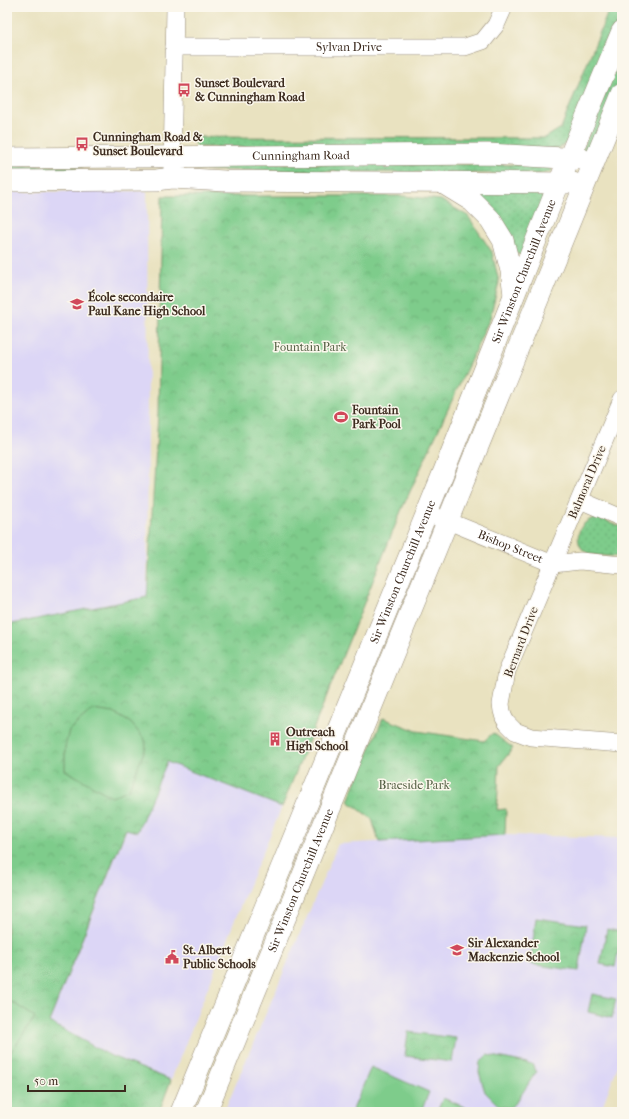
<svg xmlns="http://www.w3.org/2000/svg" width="629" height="1119" viewBox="0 0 629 1119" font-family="'IM FELL French Canon',serif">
  <defs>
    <pattern id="grass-dots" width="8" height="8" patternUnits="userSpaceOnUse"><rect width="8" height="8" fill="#7ecc8b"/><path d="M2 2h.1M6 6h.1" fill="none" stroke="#6eaf78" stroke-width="1.8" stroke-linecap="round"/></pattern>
    <pattern id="park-crowns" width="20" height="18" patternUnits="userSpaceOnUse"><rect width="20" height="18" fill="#7ecc8b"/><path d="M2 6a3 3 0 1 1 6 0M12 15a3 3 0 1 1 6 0" fill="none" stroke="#6eaf78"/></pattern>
  </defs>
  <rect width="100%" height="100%" fill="#fbf7ec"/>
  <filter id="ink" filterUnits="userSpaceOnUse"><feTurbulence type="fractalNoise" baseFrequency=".025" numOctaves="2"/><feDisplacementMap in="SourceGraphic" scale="8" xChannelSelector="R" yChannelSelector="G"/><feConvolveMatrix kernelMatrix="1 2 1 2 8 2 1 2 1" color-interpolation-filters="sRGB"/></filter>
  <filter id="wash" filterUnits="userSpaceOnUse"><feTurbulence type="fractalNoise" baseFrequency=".012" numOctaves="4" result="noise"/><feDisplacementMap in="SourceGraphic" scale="16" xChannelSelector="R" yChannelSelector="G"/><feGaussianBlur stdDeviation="0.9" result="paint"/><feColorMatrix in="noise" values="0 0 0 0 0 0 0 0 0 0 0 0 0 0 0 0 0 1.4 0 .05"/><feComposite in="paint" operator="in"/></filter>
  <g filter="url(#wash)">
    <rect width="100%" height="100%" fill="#e9e2c0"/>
    <path fill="#dcd6f6" d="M 147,191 L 148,415 L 147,597 L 7,625 L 7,192 Z
      M 340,662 L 282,807 L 246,892 L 171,1080 L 111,1056 L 49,1023 L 127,828 L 137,831 L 167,762 L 186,769 Z
      M 505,835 L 622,838 L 622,1055 L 600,1112 L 224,1112 L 338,844 Z"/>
    <path fill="url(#grass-dots)" stroke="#5c7b54" d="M 610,7 L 622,7 L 622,14 L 573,135 L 568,142 L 558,149 L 196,147 L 193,137 L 545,138 L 561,128 Z
      M 622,52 L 622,77 L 598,135 L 583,154 L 580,156 Z
      M 209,163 L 536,165 L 549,167 L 552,170 L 551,172 L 540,174 L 201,170 L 189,168 L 188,166 Z
      M 7,165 L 83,167 L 58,172 L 7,173 Z
      M 478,188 L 537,190 L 542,194 L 544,201 L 522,255 L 515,253 L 479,196 Z
      M 597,518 L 602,519 L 622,527 L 622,557 C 614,556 597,556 590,554 C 572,548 575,520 597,518 Z"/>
    <path fill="url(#park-crowns)" stroke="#5c7b54" d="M 162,196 L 403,196 L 441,200 L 468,216 L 492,252 L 499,282 L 490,318 L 401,511 L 282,807 L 167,762 L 137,832 L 126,829 L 49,1022 L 111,1056 L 171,1080 L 159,1112 L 7,1112 L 7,625 L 147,597 L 158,414 Z
      M 383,718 L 417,731 L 484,741 L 493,733 L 513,748 L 499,766 L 497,810 L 506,809 L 505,835 L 379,842 L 372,819 L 348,801 Z
      M 536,918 L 586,925 L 579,971 L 530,964 Z
      M 607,929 L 622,932 L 615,967 L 600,964 Z
      M 592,994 L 616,999 L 612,1018 L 588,1012 Z
      M 408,1032 L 456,1038 L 452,1062 L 405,1056 Z"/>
    <path fill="#7ecc8b" stroke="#5c7b54" d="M 93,710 L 114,713 L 131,723 L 145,740 L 146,747 L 129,789 L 112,797 L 65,770 L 65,747 L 69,730 Z
      M 7,999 L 35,1017 L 7,1058 Z
      M 487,1055 L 532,1064 L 536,1072 L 516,1103 L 509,1108 L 499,1106 L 485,1092 L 479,1072 L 480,1062 Z
      M 371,1067 L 429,1092 L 421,1112 L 352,1112 Z
      M 443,1098 L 476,1112 L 437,1112 Z"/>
  </g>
  <g filter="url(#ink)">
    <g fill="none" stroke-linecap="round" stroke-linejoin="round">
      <g stroke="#92866f" stroke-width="18">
        <g id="minor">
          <path id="s1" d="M 174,47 L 465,47 L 483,41 L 496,25 L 504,7"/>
          <path d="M 172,169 L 175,7"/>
          <path d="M 622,399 L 507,671 L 501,704 L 502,711 L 504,718 L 507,723 L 515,731 L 531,737 L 622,744"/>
          <path d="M 580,500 L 622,518"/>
          <path id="s2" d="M 426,513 L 448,521 L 553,564 L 580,561 L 622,565"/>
        </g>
      </g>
      <g stroke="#92866f" stroke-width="22">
        <g id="major">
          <path id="s3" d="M 7,158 L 488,154 L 582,159"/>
          <path d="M 7,181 L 157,180 L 172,178 L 225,181 L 573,183"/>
          <path d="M 441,182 L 472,201 L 490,219 L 503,240 L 511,271 L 514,295"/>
          <path id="s4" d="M 181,1112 L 444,471 L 569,158 L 622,31"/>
          <path id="s5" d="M 206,1112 L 622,94"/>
        </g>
      </g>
      <use href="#minor" stroke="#fff" stroke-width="17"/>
      <use href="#major" stroke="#fff" stroke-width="21"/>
    </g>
  </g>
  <defs>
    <g id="bus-bare" transform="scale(1.08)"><path d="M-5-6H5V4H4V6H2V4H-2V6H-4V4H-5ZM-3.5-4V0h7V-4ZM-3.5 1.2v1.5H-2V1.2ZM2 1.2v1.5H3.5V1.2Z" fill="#d1495b" stroke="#fbf7ec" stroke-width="2.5" paint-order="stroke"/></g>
    <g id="school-bare" transform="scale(1.08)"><path d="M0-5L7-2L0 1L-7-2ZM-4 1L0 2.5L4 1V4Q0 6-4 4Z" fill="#d1495b" stroke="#fbf7ec" stroke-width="2.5" paint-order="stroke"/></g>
    <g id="stadium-bare" transform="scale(1.08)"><path d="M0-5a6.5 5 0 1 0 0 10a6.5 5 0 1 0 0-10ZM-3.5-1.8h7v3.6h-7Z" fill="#d1495b" stroke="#fbf7ec" stroke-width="2.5" paint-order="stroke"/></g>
    <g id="building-bare" transform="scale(1.08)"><path d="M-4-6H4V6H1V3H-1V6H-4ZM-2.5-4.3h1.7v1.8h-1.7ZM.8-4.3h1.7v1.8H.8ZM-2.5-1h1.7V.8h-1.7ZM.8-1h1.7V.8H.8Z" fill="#d1495b" stroke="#fbf7ec" stroke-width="2.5" paint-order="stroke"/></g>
    <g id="civic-bare" transform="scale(1.08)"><path d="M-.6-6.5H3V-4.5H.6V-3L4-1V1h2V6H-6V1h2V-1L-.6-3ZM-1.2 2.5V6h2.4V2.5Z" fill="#d1495b" stroke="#fbf7ec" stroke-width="2.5" paint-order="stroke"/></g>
  </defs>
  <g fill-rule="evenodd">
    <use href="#bus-bare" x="184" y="90"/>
    <use href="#bus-bare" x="82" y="144"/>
    <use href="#school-bare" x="77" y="304"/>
    <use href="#stadium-bare" x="341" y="417"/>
    <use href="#building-bare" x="275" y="739"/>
    <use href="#school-bare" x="457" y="950"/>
    <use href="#civic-bare" x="172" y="957"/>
  </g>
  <g text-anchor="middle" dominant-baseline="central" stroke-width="3" stroke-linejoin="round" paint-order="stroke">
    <g font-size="12" fill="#3b2a1e" stroke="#fbf7ec">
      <text stroke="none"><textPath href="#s1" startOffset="175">Sylvan Drive</textPath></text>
      <text stroke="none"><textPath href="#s3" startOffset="294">Cunningham Road</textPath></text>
      <text stroke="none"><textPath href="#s4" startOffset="908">Sir Winston Churchill Avenue</textPath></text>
      <text transform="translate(587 482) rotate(-67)">Balmoral Drive</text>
      <text stroke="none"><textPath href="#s2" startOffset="91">Bishop Street</textPath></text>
      <text stroke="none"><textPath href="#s4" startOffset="584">Sir Winston Churchill Avenue</textPath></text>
      <text transform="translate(521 642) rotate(-69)">Bernard Drive</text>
      <text stroke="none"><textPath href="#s5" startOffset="250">Sir Winston Churchill Avenue</textPath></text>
    </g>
    <g font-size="12" font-weight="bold" fill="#3b2a1e" stroke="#fbf7ec" text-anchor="start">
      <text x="195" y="83">Sunset Boulevard<tspan x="195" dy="14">&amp; Cunningham Road</tspan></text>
      <text x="93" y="137">Cunningham Road &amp;<tspan x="93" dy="14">Sunset Boulevard</tspan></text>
      <text x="88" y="297">École secondaire<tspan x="88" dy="14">Paul Kane High School</tspan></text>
      <text x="352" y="410">Fountain<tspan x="352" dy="14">Park Pool</tspan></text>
      <text x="286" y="732">Outreach<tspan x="286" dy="14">High School</tspan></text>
      <text x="468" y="943">Sir Alexander<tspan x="468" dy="14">Mackenzie School</tspan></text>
      <text x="183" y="950">St. Albert<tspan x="183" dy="14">Public Schools</tspan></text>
    </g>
    <g font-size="12" fill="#4f5b3f" stroke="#fbf7ec">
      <text x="310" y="347">Fountain Park</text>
      <text x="414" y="785">Braeside Park</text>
    </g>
  </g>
  <rect width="629" height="1119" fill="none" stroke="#fbf7ec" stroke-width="24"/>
  <path d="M28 1085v6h97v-6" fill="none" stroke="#3b2a1e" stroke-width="2"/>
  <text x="34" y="1085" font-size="12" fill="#3b2a1e" stroke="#fbf7ec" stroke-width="3" paint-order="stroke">50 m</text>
</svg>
